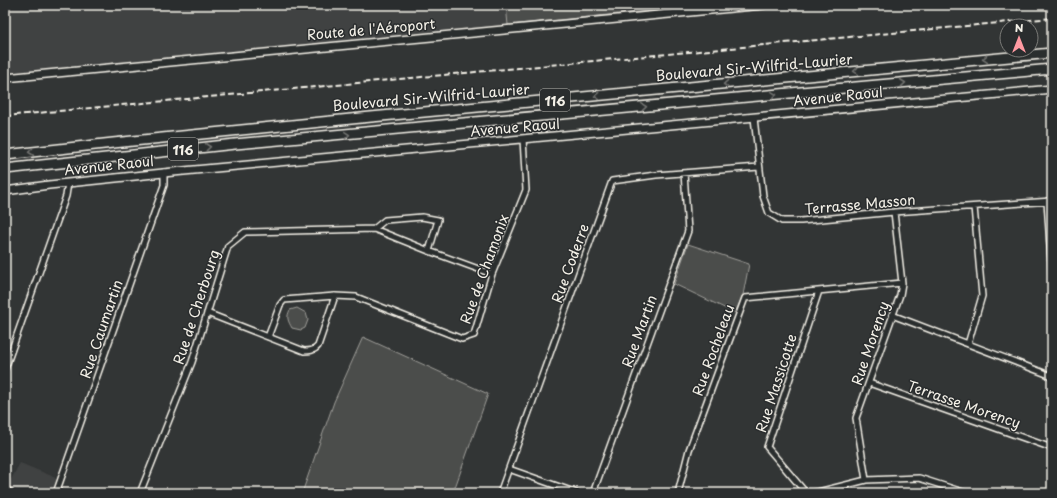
<svg xmlns="http://www.w3.org/2000/svg" width="1057" height="498" viewBox="0 0 1057 498" font-family="'Playpen Sans',sans-serif">
  <rect width="100%" height="100%" fill="#323535"/>
  <filter id="ink" filterUnits="userSpaceOnUse"><feTurbulence type="fractalNoise" baseFrequency=".025" numOctaves="2"/><feDisplacementMap in="SourceGraphic" scale="8" xChannelSelector="R" yChannelSelector="G"/><feConvolveMatrix kernelMatrix="1 2 1 2 8 2 1 2 1" color-interpolation-filters="sRGB"/></filter>
  <g filter="url(#ink)">
    <path fill="#404242" d="M 5,5 L 709,5 L 411,35 L 5,73 Z
      M 20,463 L 54,477 L 63,487 L 78,493 L 21,493 L 8,485 Z"/>
    <path fill="#4b4d4c" stroke="#a09f9a" d="M 506,5 L 709,5 L 508,25 Z
      M 688,244 L 749,264 L 743,295 L 735,313 L 674,284 Z
      M 297,308 L 306,313 L 308,320 L 305,328 L 301,330 L 292,328 C 288,321 286,317 290,310 Z
      M 363,337 L 488,394 L 453,493 L 302,493 L 334,402 Z"/>
    <g fill="none" stroke-linecap="round" stroke-linejoin="round">
      <g stroke="#f4f1e8" stroke-width="8">
        <path id="street" d="M 754,118 L 763,196 L 769,213 L 782,221 L 801,221 L 894,212 L 1052,201
          M 1047,201 L 1052,277
          M 374,229 L 385,220 L 422,217 L 438,220 L 429,251
          M 207,313 L 304,351 C 309,351 314,351 318,346 L 335,296
          M 892,315 L 1052,376
          M 268,337 L 280,305 L 284,300 L 335,296 L 356,297 L 462,339 L 474,335 L 492,274 L 526,190 L 523,139
          M 968,344 L 982,296 L 974,207
          M 5,369 L 66,196 L 68,183
          M 869,383 L 1052,448
          M 509,469 L 577,493
          M 866,480 L 856,418 L 900,295 L 902,283 L 894,212
          M 56,493 L 164,185 L 164,172
          M 140,493 L 192,362 L 228,246 L 245,232 L 374,229 L 429,251 L 492,274
          M 500,493 L 612,181 L 656,175 L 759,167
          M 593,493 L 688,231 L 684,173
          M 678,493 L 689,450 L 745,298 L 902,283
          M 806,493 L 767,447 L 819,291
          M 814,493 L 866,480 L 919,478 L 966,493"/>
      </g>
      <g stroke="#f4f1e8" stroke-width="10">
        <path id="secondary" d="M 5,78 L 763,5
          M 5,191 L 49,185 L 173,172 L 1052,89
          M 5,490 L 10,493"/>
      </g>
      <g stroke="#f4f1e8" stroke-width="12">
        <path id="highway" d="M 5,155 L 113,143 L 371,117 L 1052,53
          M 5,169 L 235,144 L 1052,69"/>
      </g>
      <use href="#street" stroke="#2a2d2e" stroke-width="5"/>
      <use href="#secondary" stroke="#2a2d2e" stroke-width="7"/>
      <use href="#highway" stroke="#2a2d2e" stroke-width="9"/>
      <path stroke="#f4f1e8" stroke-width="2" stroke-dasharray="6 3" stroke-linecap="butt" d="M 5,116 L 1052,18"/>
    </g>
    <defs><path id="oneway-chevron" d="M-2-3.5L2.5 0L-2 3.5" fill="none" stroke-width="1.6" stroke-linecap="round" stroke-linejoin="round"/></defs>
    <g stroke="#71726f">
      <use href="#oneway-chevron" transform="translate(985 59) rotate(175)"/>
      <use href="#oneway-chevron" transform="translate(856 71) rotate(175)"/>
      <use href="#oneway-chevron" transform="translate(903 83) rotate(-6)"/>
      <use href="#oneway-chevron" transform="translate(726 84) rotate(175)"/>
      <use href="#oneway-chevron" transform="translate(774 95) rotate(-5)"/>
      <use href="#oneway-chevron" transform="translate(597 96) rotate(175)"/>
      <use href="#oneway-chevron" transform="translate(644 107) rotate(-5)"/>
      <use href="#oneway-chevron" transform="translate(347 135) rotate(-5)"/>
      <use href="#oneway-chevron" transform="translate(208 147) rotate(-6)"/>
      <use href="#oneway-chevron" transform="translate(31 152) rotate(173)"/>
    </g>
  </g>
  <g text-anchor="middle" dominant-baseline="central" stroke-width="3" stroke-linejoin="round" paint-order="stroke">
    <g fill="#2a2d2e" stroke="#b7b6b0" stroke-width="1">
      <rect x="540" y="89" width="30" height="22" rx="3"/>
      <rect x="168" y="138" width="30" height="22" rx="3"/>
    </g>
    <g font-size="13" font-weight="bold" fill="#f4f1e8">
      <text x="555" y="100">116</text>
      <text x="183" y="149">116</text>
    </g>
    <g font-size="14" fill="#f4f1e8" stroke="#2a2d2e">
      <text transform="translate(371 29) rotate(-5)">Route de l'Aéroport</text>
      <text transform="translate(754 67) rotate(-5)">Boulevard Sir-Wilfrid-Laurier</text>
      <text transform="translate(838 96) rotate(-6)">Avenue Raoul</text>
      <text transform="translate(431 97) rotate(-5)">Boulevard Sir-Wilfrid-Laurier</text>
      <text transform="translate(515 127) rotate(-5)">Avenue Raoul</text>
      <text transform="translate(109 165) rotate(-6)">Avenue Raoul</text>
      <text transform="translate(860 204) rotate(-5)">Terrasse Masson</text>
      <text transform="translate(570 263) rotate(-70)">Rue Coderre</text>
      <text transform="translate(484 269) rotate(-70)">Rue de Chamonix</text>
      <text transform="translate(196 307) rotate(-72)">Rue de Cherbourg</text>
      <text transform="translate(101 329) rotate(-71)">Rue Caumartin</text>
      <text transform="translate(639 331) rotate(-70)">Rue Martin</text>
      <text transform="translate(870 343) rotate(-71)">Rue Morency</text>
      <text transform="translate(713 350) rotate(-70)">Rue Rocheleau</text>
      <text transform="translate(776 383) rotate(-72)">Rue Massicotte</text>
      <text transform="translate(964 404) rotate(19)">Terrasse Morency</text>
    </g>
  </g>
  <rect width="1057" height="498" fill="none" stroke="#2a2d2e" stroke-width="20"/>
  <rect x="10" y="10" width="1037" height="478" fill="none" stroke="#f4f1e8" stroke-width="1.5" filter="url(#ink)"/>
  <g transform="translate(1019 38)"><circle r="19" fill="#2a2d2e" stroke="#7b7b78"/>
  <path d="M0-3L7 15L0 10L-7 15Z" fill="#ff9aa2"/>
  <text y="-6" font-size="11" font-weight="bold" text-anchor="middle" fill="#f4f1e8">N</text>
  </g>
</svg>
